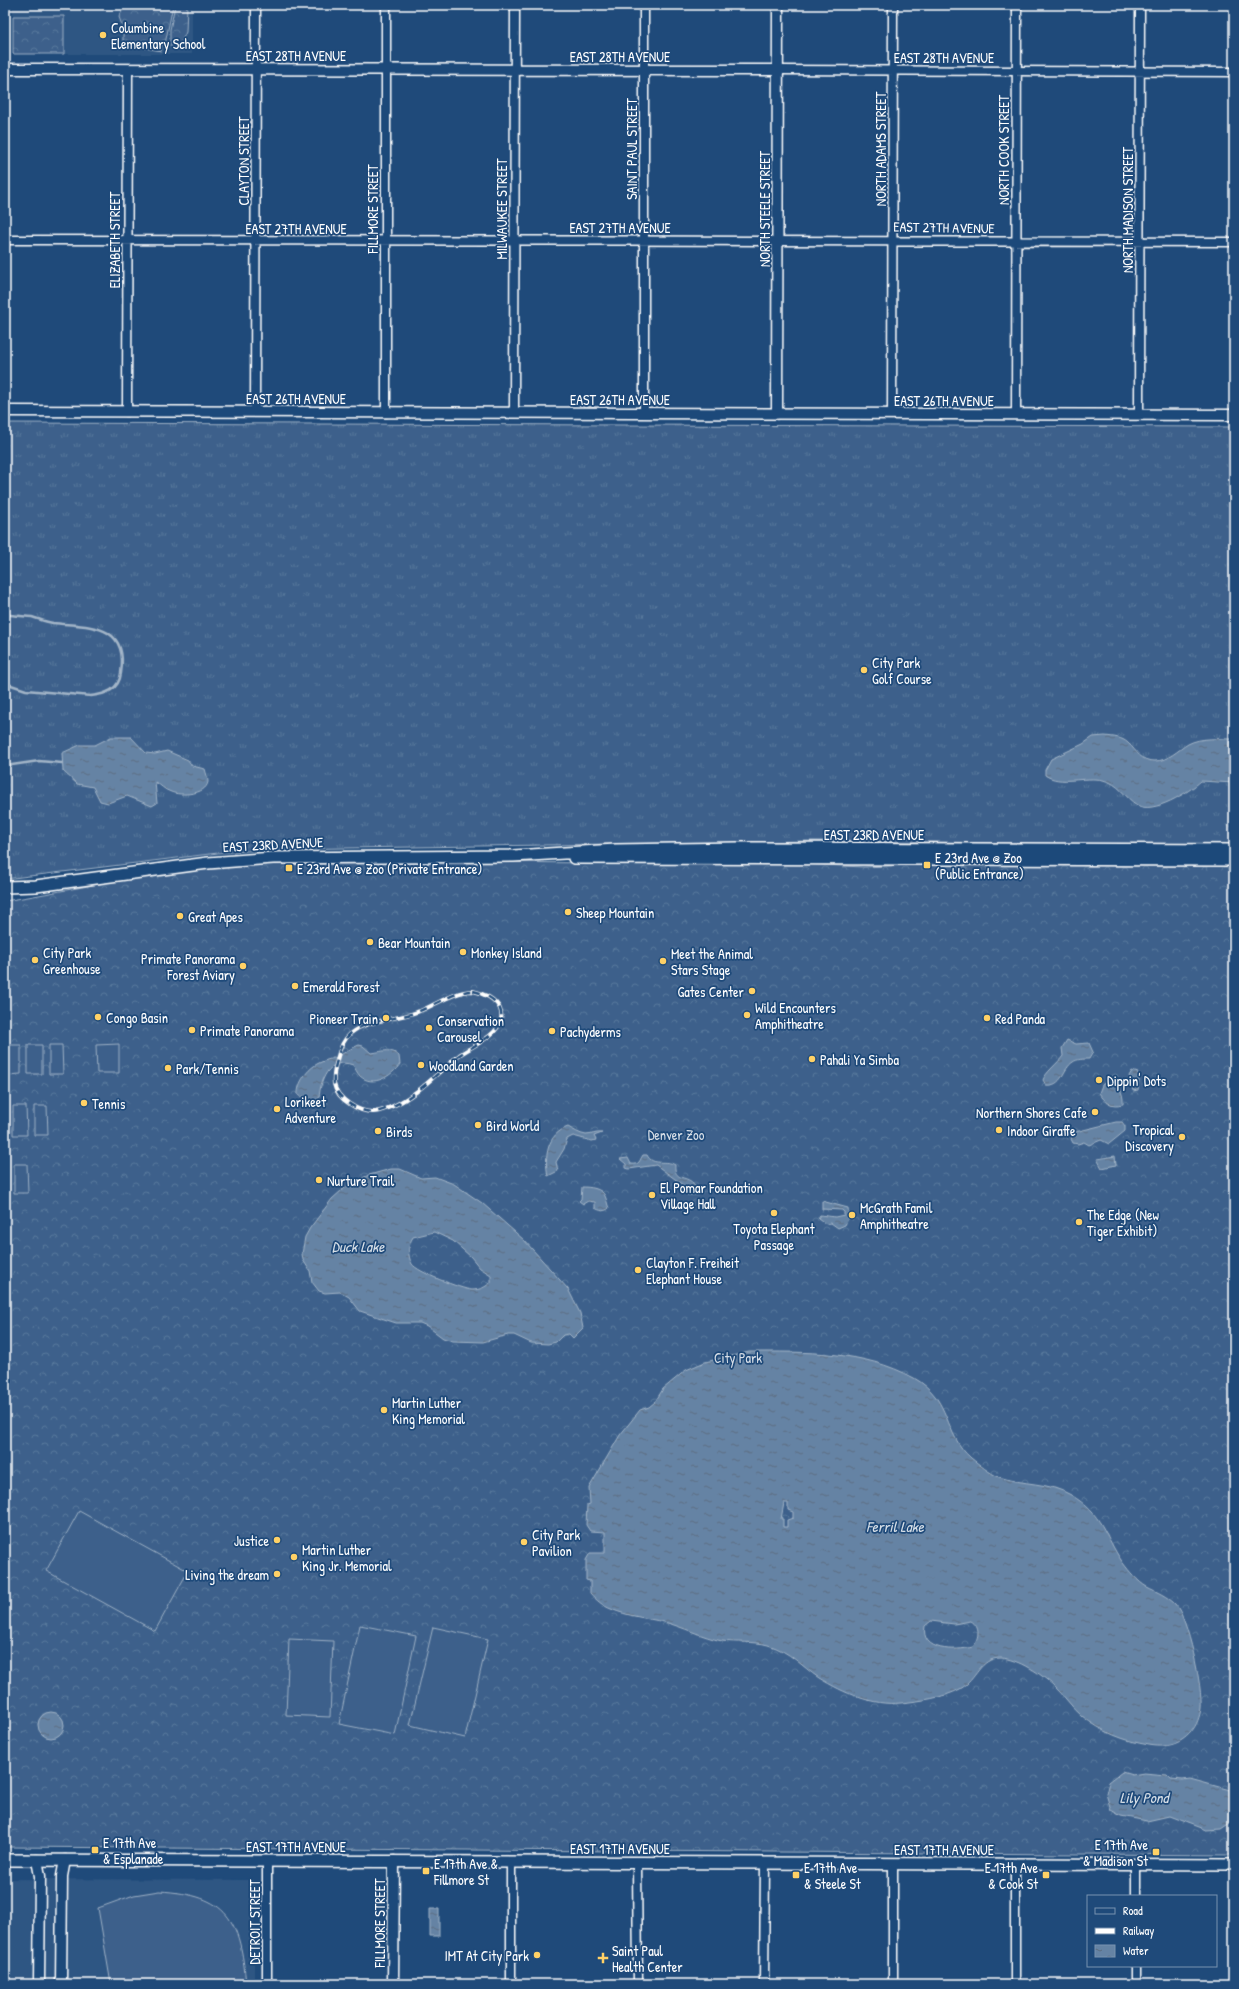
<svg xmlns="http://www.w3.org/2000/svg" width="1239" height="1989" viewBox="0 0 1239 1989" font-family="'Patrick Hand',sans-serif">
  <defs>
    <pattern id="grass-tufts" width="24" height="20" patternUnits="userSpaceOnUse"><rect width="24" height="20" fill="#3c618b"/><path d="M3 7l-1-3M5 7V3M7 7l1-3M15 17l-1-3M17 17v-4M19 17l1-3" fill="none" stroke="#59799c"/></pattern>
    <pattern id="forest-crowns" width="20" height="18" patternUnits="userSpaceOnUse"><rect width="20" height="18" fill="#3c618b"/><path d="M2 6a3 3 0 1 1 6 0M12 15a3 3 0 1 1 6 0" fill="none" stroke="#59799c"/></pattern>
    <pattern id="water-ripples" width="26" height="14" patternUnits="userSpaceOnUse"><rect width="26" height="14" fill="#6583a4"/><path d="M2 4q2-2 4 0t4 0M15 11q2-2 4 0t4 0" fill="none" stroke="#5b6d81"/></pattern>
  </defs>
  <rect width="100%" height="100%" fill="#1f4a7a"/>
  <filter id="ink" filterUnits="userSpaceOnUse"><feTurbulence type="fractalNoise" baseFrequency=".025" numOctaves="2"/><feDisplacementMap in="SourceGraphic" scale="8" xChannelSelector="R" yChannelSelector="G"/><feConvolveMatrix kernelMatrix="1 2 1 2 8 2 1 2 1" color-interpolation-filters="sRGB"/></filter>
  <g filter="url(#ink)">
    <path fill="#2e5683" d="M 13,5 L 192,5 L 192,54 L 13,54 Z
      M 5,1879 L 254,1880 L 254,1984 L 5,1984 Z"/>
    <path fill="url(#grass-tufts)" stroke="#9eb0c5" d="M 5,423 L 1234,427 L 1234,845 L 813,841 L 279,849 L 218,853 L 5,879 Z"/>
    <path fill="url(#forest-crowns)" stroke="#9eb0c5" d="M 125,5 L 173,5 L 165,44 L 162,45 L 161,51 L 123,44 L 123,28 L 119,17 Z
      M 175,5 L 186,5 L 187,7 L 186,32 L 179,47 L 170,46 L 170,30 Z
      M 13,16 L 64,16 L 64,54 L 13,54 Z
      M 745,861 L 863,867 L 914,865 L 1234,866 L 1234,1855 L 5,1847 L 5,901 C 77,889 150,872 222,867 C 354,858 486,863 618,863 C 660,863 702,862 745,861 Z"/>
    <path fill="#3c618b" stroke="#9eb0c5" d="M 119,1044 L 119,1073 L 97,1073 L 96,1045 Z
      M 7,1045 L 21,1045 L 21,1074 L 7,1075 Z
      M 28,1045 L 42,1045 L 42,1074 L 28,1074 Z
      M 49,1045 L 62,1045 L 63,1074 L 49,1074 Z
      M 13,1106 L 26,1106 L 27,1135 L 13,1135 Z
      M 34,1106 L 47,1106 L 48,1135 L 34,1135 Z
      M 14,1164 L 27,1164 L 28,1193 L 14,1193 Z
      M 79,1511 L 188,1571 L 155,1631 L 46,1571 Z
      M 360,1625 L 416,1636 L 395,1735 L 339,1724 Z
      M 433,1627 L 488,1639 L 465,1738 L 410,1725 Z
      M 289,1639 L 333,1641 L 330,1717 L 286,1715 Z
      M 159,1891 C 229,1895 240,1920 246,1984 L 111,1984 L 98,1908 L 134,1895 Z"/>
    <path fill="url(#water-ripples)" stroke="#a3b5c8" fill-rule="evenodd" d="M 1105,736 C 1113,737 1122,737 1128,743 C 1138,752 1140,761 1155,761 C 1168,761 1178,750 1188,744 C 1201,737 1219,739 1234,739 L 1234,783 L 1201,781 C 1189,792 1153,815 1137,805 C 1124,797 1120,784 1103,780 C 1085,776 1060,786 1045,775 L 1045,770 L 1051,759 L 1083,744 L 1093,737 Z
      M 111,737 L 131,737 L 146,753 L 155,754 L 167,751 L 188,760 L 192,766 L 205,769 C 206,773 208,778 208,782 C 206,795 180,796 171,792 C 164,790 161,785 155,782 L 157,803 L 152,806 L 127,796 L 108,803 L 100,801 L 93,787 L 77,784 L 63,771 L 62,753 L 80,745 L 95,745 Z
      M 1067,1040 L 1076,1044 L 1089,1043 L 1093,1052 L 1089,1059 C 1084,1059 1077,1059 1073,1062 C 1062,1069 1063,1087 1046,1085 L 1043,1080 C 1045,1073 1058,1063 1063,1056 L 1062,1048 Z
      M 359,1045 L 363,1046 L 371,1053 C 382,1052 390,1047 399,1056 L 400,1064 C 392,1076 373,1088 360,1076 C 357,1073 355,1068 353,1065 C 328,1056 319,1082 319,1102 L 317,1104 L 298,1095 C 297,1083 308,1068 319,1063 C 325,1060 331,1059 337,1057 C 344,1053 351,1048 359,1045 Z
      M 1132,1071 L 1138,1073 L 1139,1081 L 1138,1090 L 1133,1091 L 1131,1080 L 1129,1076 Z
      M 1107,1081 C 1118,1080 1124,1094 1123,1104 C 1111,1107 1106,1103 1099,1093 L 1102,1085 Z
      M 1116,1122 L 1122,1122 L 1125,1126 L 1125,1131 L 1109,1144 L 1101,1140 L 1089,1145 L 1084,1142 L 1078,1144 L 1073,1143 L 1071,1139 L 1075,1132 Z
      M 568,1127 C 574,1130 579,1134 586,1135 C 592,1135 595,1132 602,1133 L 594,1136 L 596,1140 L 592,1141 L 573,1136 L 567,1139 L 564,1149 L 556,1162 L 558,1171 L 548,1176 C 544,1157 547,1134 568,1127 Z
      M 643,1155 L 647,1155 C 653,1167 666,1159 675,1165 C 674,1181 685,1175 693,1183 C 696,1186 697,1191 699,1195 L 687,1195 L 683,1185 L 656,1165 L 629,1169 L 626,1168 L 626,1164 L 620,1159 L 628,1158 L 631,1164 C 640,1165 639,1161 643,1155 Z
      M 1115,1156 L 1116,1165 L 1102,1168 L 1097,1159 Z
      M 391,1169 L 400,1169 L 421,1178 L 435,1177 L 454,1184 L 482,1203 L 524,1240 L 568,1289 L 580,1313 L 583,1328 L 573,1338 L 569,1334 L 563,1335 L 556,1342 L 548,1344 L 531,1343 L 514,1335 L 508,1335 L 483,1342 L 453,1341 L 443,1338 L 427,1326 L 420,1323 L 396,1323 L 360,1311 L 349,1297 L 340,1292 L 325,1293 L 319,1291 L 312,1282 L 310,1271 L 303,1260 L 302,1254 L 305,1237 L 310,1228 L 332,1199 L 342,1190 L 354,1182 L 369,1175 ZM 434,1232 L 453,1241 L 471,1257 L 480,1268 L 491,1275 L 491,1282 C 486,1287 480,1290 472,1290 C 461,1289 417,1272 412,1264 C 407,1255 408,1245 413,1237 Z
      M 582,1187 C 589,1187 602,1188 605,1196 C 607,1200 607,1204 609,1208 C 605,1212 600,1211 595,1208 L 595,1202 L 588,1201 L 583,1204 L 579,1201 L 581,1199 Z
      M 822,1201 L 848,1208 L 849,1217 L 845,1225 L 838,1228 L 831,1223 L 826,1224 L 818,1218 L 820,1215 L 835,1217 L 844,1215 L 844,1212 L 842,1210 L 822,1209 Z
      M 749,1352 C 805,1352 863,1350 914,1378 C 952,1399 943,1434 971,1458 C 980,1465 989,1473 999,1477 C 1023,1485 1049,1482 1071,1495 C 1103,1514 1104,1535 1123,1563 C 1129,1571 1138,1582 1147,1587 C 1157,1592 1167,1596 1175,1604 C 1188,1617 1203,1689 1201,1708 C 1200,1716 1197,1725 1191,1732 C 1180,1745 1165,1748 1149,1745 C 1124,1741 1102,1732 1082,1716 C 1071,1707 1064,1695 1054,1686 C 1041,1674 1020,1659 1001,1658 C 979,1658 977,1680 960,1689 C 944,1698 919,1701 901,1703 C 872,1706 844,1693 819,1678 C 801,1666 791,1652 768,1645 C 754,1641 737,1643 722,1641 C 702,1637 683,1627 664,1622 C 647,1618 627,1616 611,1609 C 603,1606 596,1600 590,1593 L 590,1581 L 586,1580 L 586,1560 L 590,1553 L 605,1553 L 605,1532 L 590,1531 L 586,1525 L 587,1505 L 590,1504 L 589,1488 L 620,1435 L 640,1410 L 649,1407 L 655,1402 L 663,1389 L 686,1370 L 705,1362 ZM 784,1503 L 788,1503 L 788,1510 L 793,1512 L 793,1518 L 787,1520 L 787,1527 L 783,1527 L 783,1519 L 781,1519 ZM 931,1621 L 954,1624 L 971,1621 C 981,1627 979,1639 973,1647 C 955,1651 920,1652 925,1626 Z
      M38 1725a13 13 0 1 1 26 0a13 13 0 1 1-26 0Z
      M 1122,1772 L 1132,1775 L 1144,1773 L 1167,1775 L 1171,1779 L 1183,1780 L 1190,1779 L 1230,1790 L 1234,1793 L 1234,1821 L 1222,1829 L 1206,1830 L 1169,1816 L 1147,1821 L 1121,1816 L 1111,1810 L 1106,1794 L 1109,1782 Z
      M 430,1909 L 439,1909 L 439,1936 L 430,1936 Z"/>
    <g fill="none" stroke-linecap="round" stroke-linejoin="round">
      <path stroke="#a3b5c8" stroke-width="2.5" d="M 5,614 C 14,616 23,616 32,617 C 39,619 46,622 53,623 C 87,627 129,622 121,673 C 119,690 106,694 91,696 L 26,690 L 5,683
        M 5,766 L 39,761 L 62,763"/>
      <g stroke="#fff" stroke-width="11">
        <path id="minor" d="M 644,5 L 644,413
          M 779,70 L 1234,72
          M 5,240 C 415,240 824,241 1234,242
          M 127,412 L 128,69
          M 255,412 L 256,5
          M 386,413 L 386,5
          M 514,413 L 515,5
          M 892,414 L 893,5
          M 1016,414 L 1017,5
          M 1139,415 L 1140,5
          M 267,1861 L 267,1984
          M 637,1863 L 638,1984
          M 893,1864 L 893,1984
          M 1136,1896 L 1136,1865
          M 511,1984 L 511,1862
          M 764,1984 L 765,1863
          M 1015,1984 L 1015,1864
          M 1136,1984 L 1136,1966"/>
      </g>
      <g stroke="#fff" stroke-width="13">
        <path id="tertiary" d="M 5,69 L 779,70
          M 5,411 L 1234,415
          M 777,414 L 778,5
          M 37,1860 L 40,1876 L 39,1984
          M 61,1984 L 62,1876 L 65,1860
          M 393,1984 L 394,1861"/>
      </g>
      <g stroke="#fff" stroke-width="14">
        <path id="secondary" d="M 574,858 L 1234,860
          M 5,887 L 36,886 L 208,863 L 273,858 L 513,856 L 616,850 L 739,848 L 1234,850
          M 5,1860 L 1234,1865"/>
      </g>
      <use href="#minor" stroke="#1f4a7a" stroke-width="8"/>
      <use href="#tertiary" stroke="#1f4a7a" stroke-width="10"/>
      <use href="#secondary" stroke="#1f4a7a" stroke-width="11"/>
      <g stroke="#fff" stroke-width="4">
        <path id="rail" d="M 473,991 C 483,993 496,999 500,1009 C 509,1032 473,1045 458,1056 C 435,1075 418,1095 391,1107 C 385,1109 379,1112 373,1112 C 358,1112 337,1099 334,1084 C 333,1076 335,1067 337,1060 C 339,1050 343,1040 351,1033 C 368,1019 396,1020 417,1012 C 434,1006 454,991 473,991 Z"/>
      </g>
      <use href="#rail" stroke="#1f4a7a" stroke-width="2.5" stroke-dasharray="8" stroke-linecap="butt"/>
    </g>
  </g>
  <g fill="#ffd166" stroke="#1f4a7a" stroke-width="1.5">
    <circle cx="103" cy="35" r="4"/>
    <circle cx="864" cy="670" r="4"/>
    <rect x="923" y="861" width="8" height="8" rx="2"/>
    <rect x="285" y="864" width="8" height="8" rx="2"/>
    <circle cx="568" cy="912" r="4"/>
    <circle cx="180" cy="916" r="4"/>
    <circle cx="370" cy="942" r="4"/>
    <circle cx="463" cy="952" r="4"/>
    <circle cx="35" cy="960" r="4"/>
    <circle cx="663" cy="961" r="4"/>
    <circle cx="243" cy="966" r="4"/>
    <circle cx="295" cy="986" r="4"/>
    <circle cx="752" cy="991" r="4"/>
    <circle cx="747" cy="1015" r="4"/>
    <circle cx="98" cy="1017" r="4"/>
    <circle cx="386" cy="1018" r="4"/>
    <circle cx="987" cy="1018" r="4"/>
    <circle cx="429" cy="1028" r="4"/>
    <circle cx="192" cy="1030" r="4"/>
    <circle cx="552" cy="1031" r="4"/>
    <circle cx="812" cy="1059" r="4"/>
    <circle cx="421" cy="1065" r="4"/>
    <circle cx="168" cy="1068" r="4"/>
    <circle cx="1099" cy="1080" r="4"/>
    <circle cx="84" cy="1103" r="4"/>
    <circle cx="277" cy="1109" r="4"/>
    <circle cx="1095" cy="1112" r="4"/>
    <circle cx="478" cy="1125" r="4"/>
    <circle cx="999" cy="1130" r="4"/>
    <circle cx="378" cy="1131" r="4"/>
    <circle cx="1182" cy="1137" r="4"/>
    <circle cx="319" cy="1180" r="4"/>
    <circle cx="652" cy="1195" r="4"/>
    <circle cx="774" cy="1213" r="4"/>
    <circle cx="852" cy="1215" r="4"/>
    <circle cx="1079" cy="1222" r="4"/>
    <circle cx="638" cy="1270" r="4"/>
    <circle cx="384" cy="1410" r="4"/>
    <circle cx="277" cy="1540" r="4"/>
    <circle cx="524" cy="1542" r="4"/>
    <circle cx="294" cy="1557" r="4"/>
    <circle cx="277" cy="1574" r="4"/>
    <rect x="91" y="1846" width="8" height="8" rx="2"/>
    <rect x="1152" y="1848" width="8" height="8" rx="2"/>
    <rect x="422" y="1867" width="8" height="8" rx="2"/>
    <rect x="792" y="1871" width="8" height="8" rx="2"/>
    <rect x="1042" y="1871" width="8" height="8" rx="2"/>
    <circle cx="537" cy="1955" r="4"/>
    <path d="M601 1952h4v4h4v4h-4v4h-4v-4h-4v-4h4z"/>
  </g>
  <g text-anchor="middle" dominant-baseline="central" stroke-width="3.5" stroke-linejoin="round" paint-order="stroke">
    <g font-size="14" fill="#fff" stroke="#1f4a7a" text-anchor="start">
      <text x="111" y="27">Columbine<tspan x="111" dy="16">Elementary School</tspan></text>
      <text x="872" y="662">City Park<tspan x="872" dy="16">Golf Course</tspan></text>
      <text x="935" y="857">E 23rd Ave @ Zoo<tspan x="935" dy="16">(Public Entrance)</tspan></text>
      <text x="297" y="868">E 23rd Ave @ Zoo (Private Entrance)</text>
      <text x="576" y="912">Sheep Mountain</text>
      <text x="188" y="916">Great Apes</text>
      <text x="378" y="942">Bear Mountain</text>
      <text x="43" y="952">City Park<tspan x="43" dy="16">Greenhouse</tspan></text>
      <text x="471" y="952">Monkey Island</text>
      <text x="671" y="953">Meet the Animal<tspan x="671" dy="16">Stars Stage</tspan></text>
      <text x="235" y="958" text-anchor="end">Primate Panorama<tspan x="235" dy="16">Forest Aviary</tspan></text>
      <text x="303" y="986">Emerald Forest</text>
      <text x="744" y="991" text-anchor="end">Gates Center</text>
      <text x="755" y="1007">Wild Encounters<tspan x="755" dy="16">Amphitheatre</tspan></text>
      <text x="106" y="1017">Congo Basin</text>
      <text x="378" y="1018" text-anchor="end">Pioneer Train</text>
      <text x="995" y="1018">Red Panda</text>
      <text x="437" y="1020">Conservation<tspan x="437" dy="16">Carousel</tspan></text>
      <text x="200" y="1030">Primate Panorama</text>
      <text x="560" y="1031">Pachyderms</text>
      <text x="820" y="1059">Pahali Ya Simba</text>
      <text x="429" y="1065">Woodland Garden</text>
      <text x="176" y="1068">Park/Tennis</text>
      <text x="1107" y="1080">Dippin' Dots</text>
      <text x="285" y="1101">Lorikeet<tspan x="285" dy="16">Adventure</tspan></text>
      <text x="92" y="1103">Tennis</text>
      <text x="1087" y="1112" text-anchor="end">Northern Shores Cafe</text>
      <text x="486" y="1125">Bird World</text>
      <text x="1174" y="1129" text-anchor="end">Tropical<tspan x="1174" dy="16">Discovery</tspan></text>
      <text x="1007" y="1130">Indoor Giraffe</text>
      <text x="386" y="1131">Birds</text>
      <text x="327" y="1180">Nurture Trail</text>
      <text x="660" y="1187">El Pomar Foundation<tspan x="660" dy="16">Village Hall</tspan></text>
      <text x="860" y="1207">McGrath Famil<tspan x="860" dy="16">Amphitheatre</tspan></text>
      <text x="1087" y="1214">The Edge (New<tspan x="1087" dy="16">Tiger Exhibit)</tspan></text>
      <text x="774" y="1228" text-anchor="middle">Toyota Elephant<tspan x="774" dy="16">Passage</tspan></text>
      <text x="646" y="1262">Clayton F. Freiheit<tspan x="646" dy="16">Elephant House</tspan></text>
      <text x="392" y="1402">Martin Luther<tspan x="392" dy="16">King Memorial</tspan></text>
      <text x="532" y="1534">City Park<tspan x="532" dy="16">Pavilion</tspan></text>
      <text x="269" y="1540" text-anchor="end">Justice</text>
      <text x="302" y="1549">Martin Luther<tspan x="302" dy="16">King Jr. Memorial</tspan></text>
      <text x="269" y="1574" text-anchor="end">Living the dream</text>
      <text x="103" y="1842">E 17th Ave<tspan x="103" dy="16">&amp; Esplanade</tspan></text>
      <text x="1148" y="1844" text-anchor="end">E 17th Ave<tspan x="1148" dy="16">&amp; Madison St</tspan></text>
      <text x="434" y="1863">E 17th Ave &amp;<tspan x="434" dy="16">Fillmore St</tspan></text>
      <text x="804" y="1867">E 17th Ave<tspan x="804" dy="16">&amp; Steele St</tspan></text>
      <text x="1038" y="1867" text-anchor="end">E 17th Ave<tspan x="1038" dy="16">&amp; Cook St</tspan></text>
      <text x="612" y="1950">Saint Paul<tspan x="612" dy="16">Health Center</tspan></text>
      <text x="529" y="1955" text-anchor="end">IMT At City Park</text>
    </g>
    <g font-size="14" fill="#fff" stroke="#1f4a7a">
      <text x="296" y="55">EAST 28TH AVENUE</text>
      <text x="620" y="56">EAST 28TH AVENUE</text>
      <text x="944" y="57">EAST 28TH AVENUE</text>
      <text transform="translate(631 149) rotate(-90)">SAINT PAUL STREET</text>
      <text transform="translate(880 149) rotate(-90)">NORTH ADAMS STREET</text>
      <text transform="translate(1003 150) rotate(-90)">NORTH COOK STREET</text>
      <text transform="translate(243 161) rotate(-90)">CLAYTON STREET</text>
      <text transform="translate(372 209) rotate(-90)">FILLMORE STREET</text>
      <text transform="translate(501 209) rotate(-90)">MILWAUKEE STREET</text>
      <text transform="translate(764 209) rotate(-90)">NORTH STEELE STREET</text>
      <text transform="translate(1127 210) rotate(-90)">NORTH MADISON STREET</text>
      <text x="620" y="227">EAST 27TH AVENUE</text>
      <text transform="translate(944 227) rotate(1)">EAST 27TH AVENUE</text>
      <text x="296" y="228">EAST 27TH AVENUE</text>
      <text transform="translate(114 240) rotate(-90)">ELIZABETH STREET</text>
      <text x="296" y="398">EAST 26TH AVENUE</text>
      <text x="620" y="399">EAST 26TH AVENUE</text>
      <text x="944" y="400">EAST 26TH AVENUE</text>
      <text x="874" y="834">EAST 23RD AVENUE</text>
      <text transform="translate(273 844) rotate(-3)">EAST 23RD AVENUE</text>
      <text x="296" y="1846">EAST 17TH AVENUE</text>
      <text x="620" y="1848">EAST 17TH AVENUE</text>
      <text x="944" y="1849">EAST 17TH AVENUE</text>
      <text transform="translate(254 1922) rotate(-90)">DETROIT STREET</text>
      <text transform="translate(379 1923) rotate(-90)">FILLMORE STREET</text>
    </g>
    <g font-size="14" fill="#d8dfe8" stroke="#1f4a7a">
      <text x="676" y="1134">Denver Zoo</text>
      <text x="738" y="1357">City Park</text>
    </g>
    <g font-size="15" font-style="italic" fill="#d8e0e8" stroke="#1f4a7a">
      <text x="358" y="1246">Duck Lake</text>
      <text x="895" y="1526">Ferril Lake</text>
      <text x="1144" y="1797">Lily Pond</text>
    </g>
  </g>
  <rect width="1239" height="1989" fill="none" stroke="#1f4a7a" stroke-width="20"/>
  <rect x="10" y="10" width="1219" height="1969" fill="none" stroke="#fff" stroke-width="1.5" filter="url(#ink)"/>
  <rect x="1087" y="1895" width="130" height="72" fill="#1f4a7a" stroke="#7992af"/>
  <rect x="1095" y="1908" width="20" height="6" fill="#1f4a7a" stroke="#7992af"/>
  <text x="1123" y="1915" font-size="12" fill="#ffffff">Road</text>
  <rect x="1095" y="1928" width="20" height="6" fill="#ffffff" stroke="#7992af"/>
  <text x="1123" y="1935" font-size="12" fill="#ffffff">Railway</text>
  <rect x="1095" y="1945" width="20" height="12" fill="url(#water-ripples)" stroke="#7992af"/>
  <text x="1123" y="1955" font-size="12" fill="#ffffff">Water</text>
</svg>
